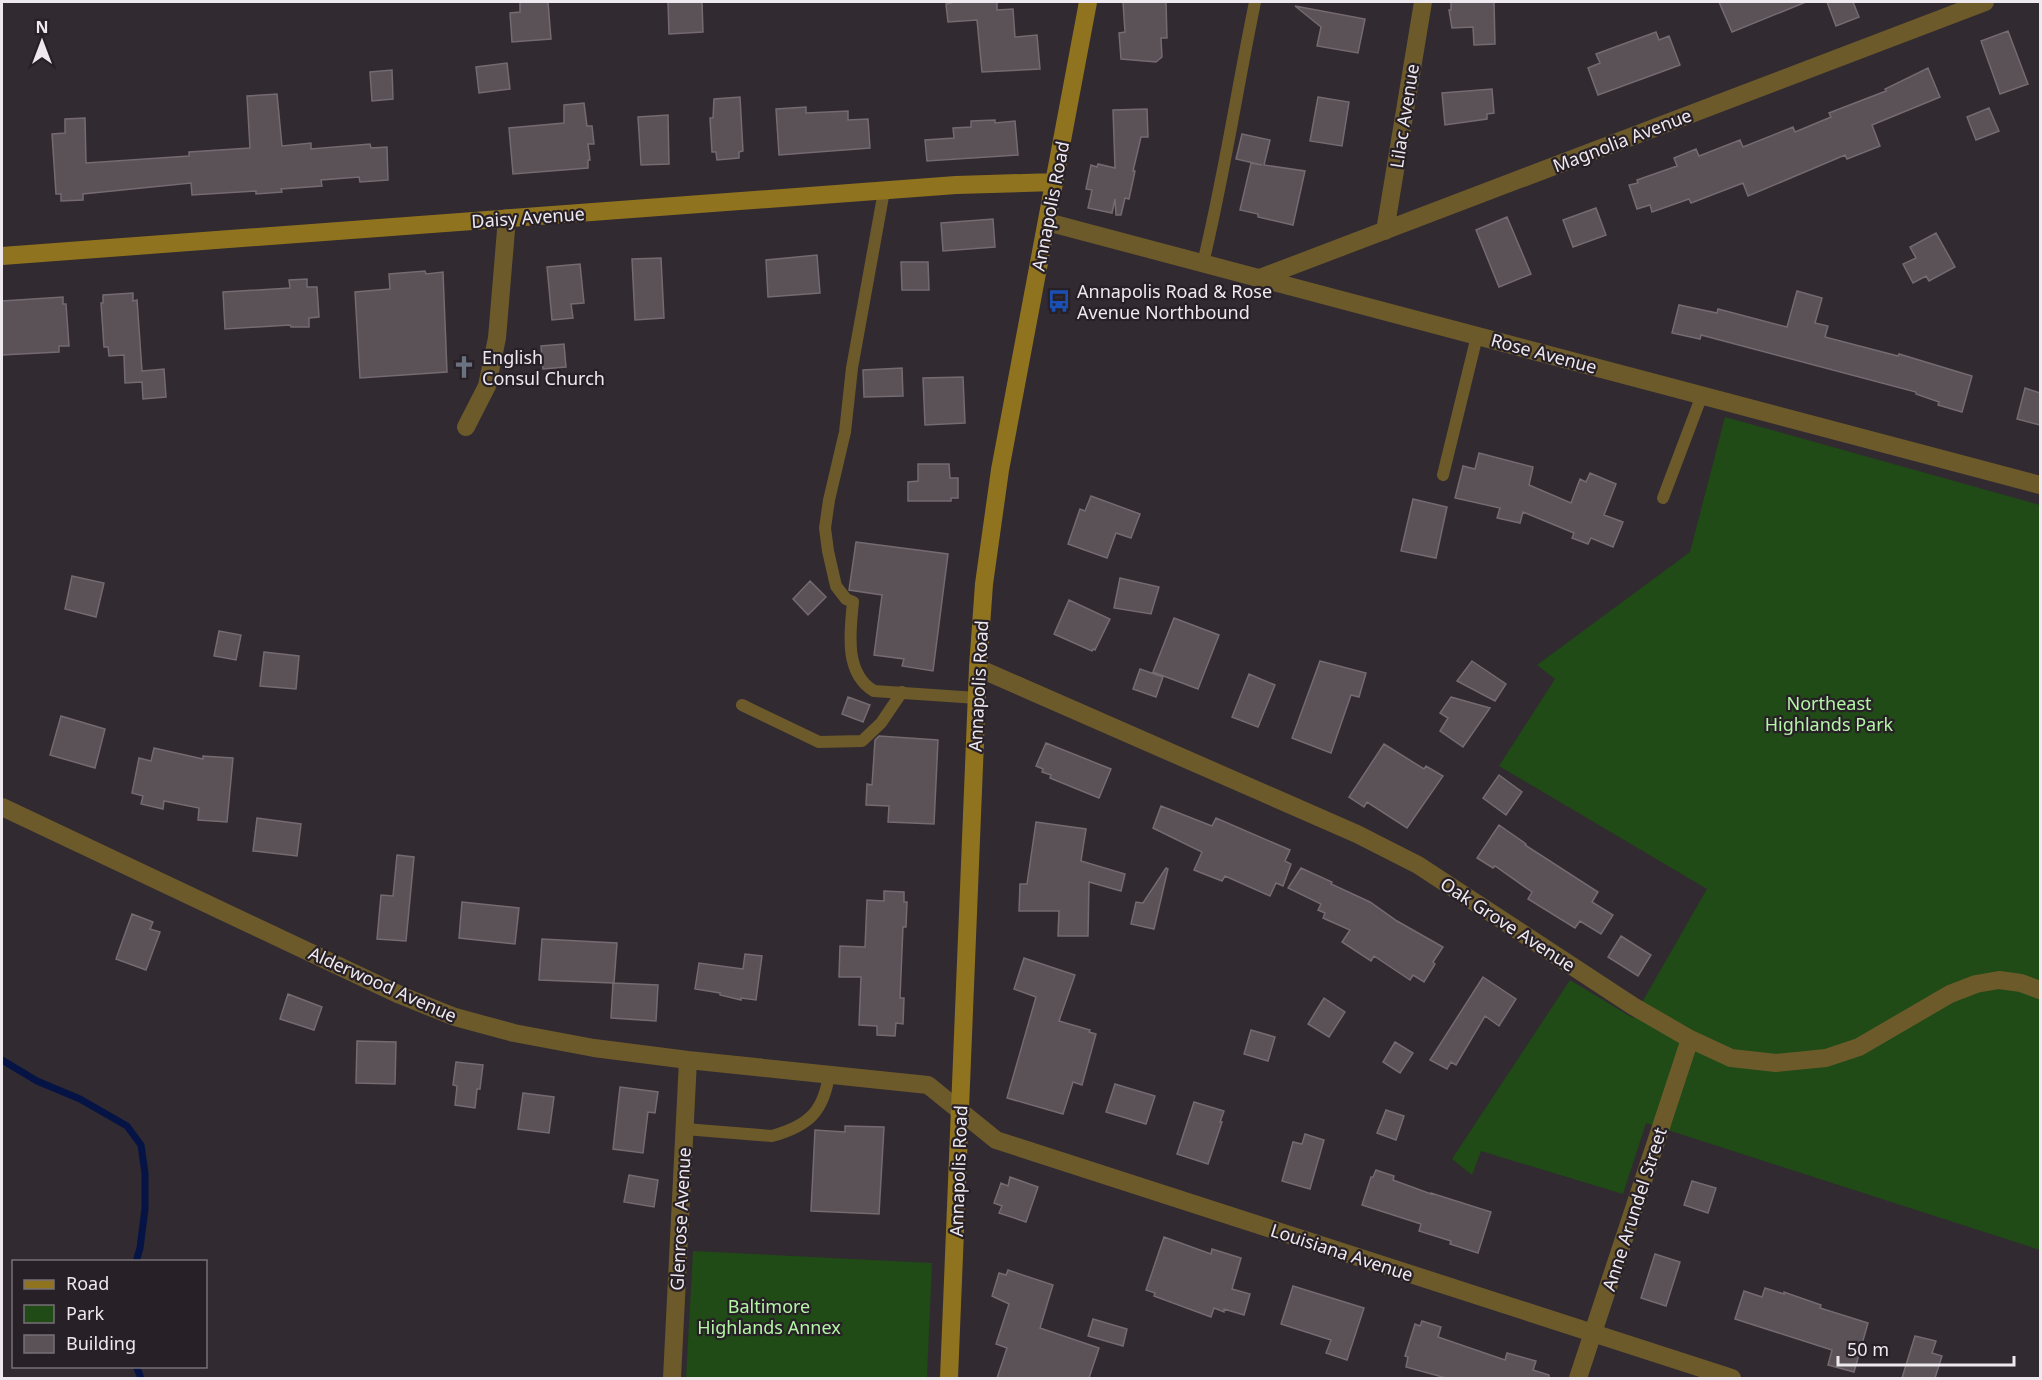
<svg xmlns="http://www.w3.org/2000/svg" width="2042" height="1380" viewBox="0 0 2042 1380" font-family="'Noto Sans',sans-serif">
  <rect width="100%" height="100%" fill="#312a31"/>
  <path fill="#204a16" d="M 1725,417 L 2040,505 L 2040,1250 L 1646,1123 L 1623,1194 L 1481,1151 L 1472,1175 L 1452,1159 L 1570,980 L 1633,1018 L 1707,889 L 1499,766 L 1555,679 L 1537,665 L 1690,552 Z
    M 693,1251 L 932,1263 L 927,1378 L 686,1378 Z"/>
  <g fill="none" stroke-linecap="round" stroke-linejoin="round">
    <path stroke="#051445" stroke-width="7" d="M 2,1060 L 37,1081 L 80,1099 L 127,1126 L 141,1145 L 145,1173 L 145,1209 L 140,1248 L 136,1262
      M 136,1366 L 141,1378"/>
  </g>
  <path fill="#5b5258" stroke="#746a70" stroke-width="1.5" d="M 520,2 L 548,2 L 551,39 L 512,42 L 510,13 L 520,12 Z
    M 668,2 L 702,2 L 703,32 L 669,34 Z
    M 951,2 L 997,2 L 997,10 L 1013,9 L 1015,37 L 1037,35 L 1040,69 L 982,72 L 977,20 L 948,22 L 946,4 L 951,3 Z
    M 1123,2 L 1166,2 L 1167,38 L 1161,38 L 1162,57 L 1156,62 L 1121,59 L 1119,33 L 1125,32 Z
    M 1451,2 L 1494,2 L 1495,44 L 1474,45 L 1473,27 L 1452,28 L 1449,10 L 1451,10 Z
    M 1719,2 L 1806,2 L 1732,32 Z
    M 1827,2 L 1853,2 L 1859,17 L 1836,26 Z
    M 1295,6 L 1365,19 L 1358,53 L 1317,46 L 1321,27 Z
    M 2008,31 L 2028,84 L 2000,94 L 1981,41 Z
    M 1656,32 L 1659,40 L 1669,36 L 1680,65 L 1598,95 L 1588,68 L 1600,63 L 1596,54 Z
    M 507,63 L 510,89 L 479,93 L 476,67 Z
    M 1928,68 L 1940,97 L 1872,125 L 1880,146 L 1847,159 L 1845,155 L 1748,196 L 1743,183 L 1691,203 L 1689,199 L 1652,212 L 1650,205 L 1637,209 L 1629,185 L 1638,183 L 1637,180 L 1677,166 L 1674,158 L 1696,149 L 1699,156 L 1740,140 L 1743,147 L 1793,127 L 1795,132 L 1831,117 L 1829,113 L 1886,91 L 1885,89 Z
    M 392,70 L 393,99 L 372,101 L 370,72 Z
    M 1492,89 L 1494,113 L 1487,114 L 1487,119 L 1445,125 L 1442,93 Z
    M 277,94 L 282,146 L 311,143 L 311,149 L 370,144 L 371,148 L 387,147 L 388,180 L 360,182 L 359,177 L 321,180 L 322,186 L 281,189 L 282,192 L 256,194 L 256,191 L 192,195 L 191,183 L 83,194 L 83,200 L 61,201 L 61,194 L 56,194 L 52,134 L 65,133 L 65,119 L 85,118 L 86,163 L 189,156 L 189,152 L 250,148 L 247,96 Z
    M 740,97 L 743,151 L 739,152 L 739,158 L 717,160 L 716,152 L 712,152 L 710,118 L 713,118 L 714,99 Z
    M 1318,97 L 1349,102 L 1342,146 L 1310,141 Z
    M 584,103 L 587,126 L 592,126 L 594,144 L 588,144 L 590,160 L 588,160 L 588,168 L 513,174 L 509,128 L 564,123 L 564,105 Z
    M 806,107 L 806,113 L 848,111 L 848,120 L 868,119 L 870,148 L 779,155 L 776,109 Z
    M 1989,108 L 1999,131 L 1976,140 L 1967,117 Z
    M 1147,109 L 1148,137 L 1141,137 L 1133,171 L 1135,171 L 1129,199 L 1125,198 L 1121,215 L 1116,215 L 1115,199 L 1112,213 L 1088,208 L 1092,190 L 1086,189 L 1091,165 L 1097,167 L 1098,164 L 1115,168 L 1113,110 Z
    M 668,115 L 669,164 L 641,165 L 638,117 Z
    M 995,120 L 995,123 L 1015,121 L 1018,155 L 927,161 L 925,140 L 954,138 L 953,128 L 971,127 L 971,121 Z
    M 1242,134 L 1270,140 L 1264,165 L 1305,171 L 1293,225 L 1258,217 L 1258,214 L 1240,210 L 1251,163 L 1262,165 L 1236,159 Z
    M 1596,208 L 1606,235 L 1573,247 L 1563,220 Z
    M 1507,217 L 1531,274 L 1499,287 L 1476,230 Z
    M 993,219 L 995,247 L 943,251 L 941,223 Z
    M 1936,233 L 1955,267 L 1929,281 L 1926,276 L 1913,283 L 1903,264 L 1916,258 L 1910,247 Z
    M 817,255 L 820,293 L 768,297 L 766,260 Z
    M 661,258 L 664,318 L 635,320 L 632,259 Z
    M 901,262 L 928,262 L 929,290 L 902,290 Z
    M 580,264 L 584,303 L 571,304 L 573,318 L 552,320 L 547,267 Z
    M 425,271 L 426,274 L 443,272 L 447,372 L 360,378 L 355,292 L 390,289 L 389,274 Z
    M 307,279 L 307,287 L 317,287 L 319,317 L 309,318 L 309,327 L 291,327 L 290,325 L 225,329 L 223,292 L 290,288 L 289,280 Z
    M 1797,291 L 1822,298 L 1815,323 L 1828,326 L 1825,337 L 1898,356 L 1899,354 L 1972,376 L 1962,412 L 1938,405 L 1939,402 L 1916,394 L 1916,392 L 1701,335 L 1700,339 L 1672,333 L 1679,305 L 1717,313 L 1718,309 L 1787,327 Z
    M 133,293 L 133,301 L 137,300 L 142,371 L 164,369 L 166,397 L 143,399 L 142,382 L 125,383 L 124,355 L 109,356 L 108,347 L 104,347 L 101,303 L 103,303 L 103,295 Z
    M 63,297 L 63,304 L 66,304 L 69,346 L 59,346 L 59,352 L 2,355 L 2,301 Z
    M 564,344 L 566,367 L 543,369 L 541,346 Z
    M 902,368 L 903,396 L 864,397 L 863,370 Z
    M 963,377 L 965,423 L 925,425 L 923,378 Z
    M 2025,388 L 2040,393 L 2040,425 L 2017,419 Z
    M 1479,453 L 1533,467 L 1529,485 L 1571,503 L 1580,479 L 1586,482 L 1590,473 L 1616,484 L 1604,515 L 1623,522 L 1613,547 L 1591,538 L 1588,544 L 1572,538 L 1574,533 L 1523,512 L 1520,523 L 1497,518 L 1500,508 L 1455,498 L 1463,466 L 1475,469 Z
    M 918,464 L 949,464 L 950,478 L 958,478 L 958,498 L 951,498 L 951,501 L 908,501 L 908,482 L 918,481 Z
    M 1091,496 L 1140,514 L 1131,538 L 1116,533 L 1107,558 L 1068,544 L 1080,509 L 1085,511 Z
    M 1413,499 L 1447,507 L 1436,558 L 1401,551 Z
    M 856,542 L 948,554 L 933,671 L 902,666 L 904,659 L 874,655 L 882,595 L 849,590 Z
    M 72,576 L 104,583 L 96,617 L 65,609 Z
    M 1120,578 L 1159,587 L 1151,614 L 1114,608 Z
    M 810,581 L 826,597 L 808,615 L 793,599 Z
    M 1069,600 L 1110,619 L 1095,650 L 1093,649 L 1092,651 L 1054,634 Z
    M 1174,618 L 1219,635 L 1198,689 L 1153,672 Z
    M 219,631 L 241,635 L 236,660 L 214,656 Z
    M 264,652 L 299,656 L 296,689 L 260,686 Z
    M 1320,661 L 1366,673 L 1359,697 L 1351,695 L 1331,753 L 1292,738 Z
    M 1472,661 L 1506,684 L 1495,701 L 1457,681 Z
    M 1140,669 L 1163,677 L 1156,697 L 1133,689 Z
    M 1249,674 L 1275,685 L 1258,727 L 1232,717 Z
    M 848,697 L 870,705 L 863,722 L 842,714 Z
    M 1451,697 L 1490,708 L 1463,747 L 1440,731 L 1448,718 L 1440,713 Z
    M 61,716 L 105,729 L 95,768 L 50,755 Z
    M 879,736 L 938,740 L 934,824 L 888,822 L 889,806 L 866,805 L 867,784 L 872,785 L 875,740 Z
    M 1046,743 L 1111,769 L 1099,798 L 1050,778 L 1051,775 L 1042,772 L 1043,769 L 1036,766 Z
    M 1384,744 L 1424,769 L 1426,766 L 1443,776 L 1407,828 L 1367,802 L 1364,807 L 1349,797 Z
    M 154,748 L 203,759 L 203,756 L 233,758 L 227,822 L 198,820 L 199,808 L 164,801 L 163,809 L 141,804 L 143,796 L 132,793 L 139,758 L 151,761 Z
    M 1499,775 L 1522,792 L 1506,815 L 1483,798 Z
    M 1161,806 L 1212,826 L 1216,818 L 1290,850 L 1285,861 L 1291,864 L 1283,886 L 1276,883 L 1270,896 L 1225,876 L 1222,881 L 1194,870 L 1202,852 L 1153,828 Z
    M 257,818 L 301,824 L 297,856 L 253,851 Z
    M 1036,822 L 1086,829 L 1081,861 L 1125,874 L 1121,891 L 1089,882 L 1088,936 L 1058,936 L 1059,911 L 1019,911 L 1020,884 L 1027,884 Z
    M 1499,825 L 1526,844 L 1525,845 L 1598,892 L 1592,902 L 1613,915 L 1601,934 L 1580,921 L 1575,928 L 1528,899 L 1532,892 L 1495,866 L 1493,868 L 1477,858 Z
    M 397,855 L 414,857 L 406,941 L 377,939 L 381,895 L 393,896 Z
    M 1166,868 L 1168,869 L 1154,929 L 1131,924 L 1136,902 L 1143,903 Z
    M 1301,868 L 1332,882 L 1331,884 L 1370,902 L 1397,921 L 1443,947 L 1433,962 L 1435,964 L 1424,982 L 1413,975 L 1410,980 L 1374,956 L 1371,961 L 1342,942 L 1350,930 L 1323,918 L 1325,913 L 1318,910 L 1321,904 L 1288,888 Z
    M 884,891 L 904,892 L 904,902 L 907,902 L 906,927 L 903,927 L 900,998 L 904,998 L 903,1024 L 896,1023 L 895,1036 L 877,1035 L 877,1026 L 859,1025 L 861,977 L 839,977 L 840,946 L 865,947 L 867,900 L 884,901 Z
    M 462,902 L 519,908 L 515,944 L 459,938 Z
    M 132,914 L 153,922 L 150,929 L 160,932 L 146,970 L 116,959 Z
    M 1621,936 L 1651,955 L 1638,976 L 1608,957 Z
    M 542,939 L 617,943 L 614,983 L 658,985 L 656,1021 L 611,1018 L 613,983 L 539,980 Z
    M 745,954 L 762,956 L 756,1000 L 741,998 L 741,1000 L 720,995 L 720,993 L 695,989 L 699,963 L 743,969 Z
    M 1024,958 L 1075,975 L 1059,1021 L 1090,1030 L 1089,1032 L 1096,1034 L 1082,1085 L 1073,1082 L 1063,1114 L 1007,1098 L 1036,997 L 1014,989 Z
    M 1483,977 L 1516,999 L 1499,1026 L 1485,1016 L 1456,1065 L 1451,1062 L 1447,1069 L 1430,1060 Z
    M 288,994 L 322,1007 L 314,1030 L 280,1019 Z
    M 1324,998 L 1345,1012 L 1329,1037 L 1308,1024 Z
    M 1251,1030 L 1275,1037 L 1268,1061 L 1244,1054 Z
    M 357,1041 L 396,1042 L 395,1084 L 356,1083 Z
    M 1395,1042 L 1413,1053 L 1400,1073 L 1383,1062 Z
    M 456,1062 L 483,1065 L 480,1089 L 477,1089 L 475,1108 L 455,1105 L 457,1086 L 453,1085 Z
    M 1115,1084 L 1155,1096 L 1146,1124 L 1106,1112 Z
    M 620,1087 L 658,1092 L 655,1113 L 648,1112 L 643,1153 L 613,1149 Z
    M 523,1093 L 554,1097 L 549,1133 L 518,1129 Z
    M 1194,1102 L 1224,1111 L 1220,1122 L 1222,1122 L 1208,1164 L 1177,1154 Z
    M 1386,1110 L 1404,1116 L 1396,1140 L 1377,1133 Z
    M 845,1126 L 884,1127 L 879,1214 L 811,1211 L 815,1130 L 845,1132 Z
    M 1305,1134 L 1324,1140 L 1310,1189 L 1282,1181 L 1293,1142 L 1302,1144 Z
    M 1376,1170 L 1394,1176 L 1393,1180 L 1431,1194 L 1431,1193 L 1491,1212 L 1478,1253 L 1450,1244 L 1451,1241 L 1419,1231 L 1421,1224 L 1362,1205 L 1371,1177 L 1373,1177 Z
    M 629,1175 L 658,1180 L 654,1207 L 624,1202 Z
    M 1010,1177 L 1038,1187 L 1026,1222 L 999,1213 L 1002,1206 L 994,1203 L 1001,1183 L 1008,1186 Z
    M 1692,1181 L 1716,1188 L 1708,1213 L 1684,1205 Z
    M 1164,1237 L 1211,1254 L 1212,1249 L 1241,1258 L 1232,1289 L 1250,1294 L 1244,1315 L 1224,1309 L 1224,1312 L 1214,1308 L 1211,1317 L 1154,1296 L 1155,1293 L 1146,1290 Z
    M 1655,1254 L 1680,1262 L 1666,1306 L 1641,1298 Z
    M 1008,1270 L 1053,1285 L 1040,1328 L 1099,1348 L 1089,1378 L 997,1378 L 1007,1348 L 996,1344 L 1009,1304 L 992,1296 L 999,1273 L 1006,1275 Z
    M 1293,1286 L 1364,1308 L 1347,1360 L 1326,1353 L 1331,1340 L 1281,1324 Z
    M 1765,1288 L 1784,1294 L 1784,1292 L 1821,1305 L 1820,1308 L 1868,1323 L 1854,1372 L 1828,1365 L 1832,1350 L 1735,1319 L 1744,1291 L 1762,1297 Z
    M 1093,1319 L 1127,1329 L 1123,1346 L 1088,1336 Z
    M 1422,1321 L 1441,1327 L 1438,1337 L 1505,1360 L 1507,1353 L 1536,1361 L 1533,1370 L 1549,1375 L 1549,1378 L 1446,1378 L 1406,1367 L 1408,1357 L 1405,1356 L 1415,1324 L 1420,1326 Z
    M 1915,1336 L 1936,1341 L 1932,1353 L 1942,1356 L 1935,1378 L 1902,1378 Z"/>
  <g fill="none" stroke-linecap="round" stroke-linejoin="round">
    <path stroke="#6c5a2b" stroke-width="12" d="M 884,191 L 852,368 L 845,432 L 829,500 L 825,528 L 828,551 L 836,586 L 846,599 L 853,602 C 850,632 844,673 874,691 L 977,698
      M 1203,263 C 1224,177 1237,89 1255,2
      M 1443,475 L 1477,336
      M 1663,498 L 1702,395
      M 742,705 L 819,742 L 862,741 L 881,723 L 902,692
      M 685,1129 L 772,1136 C 808,1126 824,1112 829,1074"/>
    <path stroke="#6c5a2b" stroke-width="18" d="M 1047,222 L 2040,485
      M 1385,231 L 1423,2
      M 1260,278 L 1985,2
      M 466,427 L 487,386 L 497,338 L 507,218
      M 978,668 L 1357,834 L 1418,865 L 1633,1006 L 1690,1039 L 1731,1058 L 1776,1063 L 1826,1058 L 1859,1047 L 1950,994 L 1976,984 L 1999,980 L 2021,983 L 2040,990
      M 2,807 L 400,995 L 455,1017 L 514,1033 L 594,1048 L 688,1060 L 928,1085 L 996,1140 L 1732,1378
      M 672,1378 L 688,1060
      M 1578,1378 L 1690,1039"/>
    <path stroke="#90731e" stroke-width="18" d="M 2,256 L 956,185 L 1055,182
      M 949,1378 L 978,668 L 984,584 L 1000,470 L 1088,2"/>
  </g>
  <defs>
    <g id="bus-bare" transform="scale(1.8)"><path d="M-5-6H5V4H4V6H2V4H-2V6H-4V4H-5ZM-3.5-4V0h7V-4ZM-3.5 1.2v1.5H-2V1.2ZM2 1.2v1.5H3.5V1.2Z" fill="#1a4fb4" stroke="#272027" stroke-width="2.5" paint-order="stroke"/></g>
    <g id="church-bare" transform="scale(1.8)"><path d="M-1.2-6h2.4v3.5h3.3v2.4h-3.3V6h-2.4V-.1h-3.3v-2.4h3.3Z" fill="#6b7280" stroke="#272027" stroke-width="2.5" paint-order="stroke"/></g>
  </defs>
  <g fill-rule="evenodd">
    <use href="#bus-bare" x="1059" y="301"/>
    <use href="#church-bare" x="464" y="367"/>
  </g>
  <g text-anchor="middle" dominant-baseline="central" stroke-width="4.5" stroke-linejoin="round" paint-order="stroke">
    <g font-size="18" fill="#eee9ee" stroke="#272027">
      <text transform="translate(1404 116) rotate(-81)">Lilac Avenue</text>
      <text transform="translate(1622 140) rotate(-21)">Magnolia Avenue</text>
      <text transform="translate(1050 206) rotate(-79)">Annapolis Road</text>
      <text transform="translate(528 217) rotate(-4)">Daisy Avenue</text>
      <text transform="translate(1544 353) rotate(15)">Rose Avenue</text>
      <text transform="translate(978 686) rotate(-87)">Annapolis Road</text>
      <text transform="translate(1508 924) rotate(33)">Oak Grove Avenue</text>
      <text transform="translate(383 984) rotate(24)">Alderwood Avenue</text>
      <text transform="translate(958 1171) rotate(-88)">Annapolis Road</text>
      <text transform="translate(1634 1209) rotate(-72)">Anne Arundel Street</text>
      <text transform="translate(680 1219) rotate(-87)">Glenrose Avenue</text>
      <text transform="translate(1342 1252) rotate(18)">Louisiana Avenue</text>
    </g>
    <g font-size="18" fill="#eee9ee" stroke="#272027" text-anchor="start">
      <text x="1077" y="291">Annapolis Road &amp; Rose<tspan x="1077" dy="21">Avenue Northbound</tspan></text>
      <text x="482" y="357">English<tspan x="482" dy="21">Consul Church</tspan></text>
    </g>
    <g font-size="18" fill="#b4f5a6" stroke="#272027">
      <text x="1829" y="703">Northeast<tspan x="1829" dy="21">Highlands Park</tspan></text>
      <text x="769" y="1306">Baltimore<tspan x="769" dy="21">Highlands Annex</tspan></text>
    </g>
  </g>
  <rect width="2042" height="1380" fill="none" stroke="#eee9ee" stroke-width="6"/>
  <rect x="12" y="1260" width="195" height="108" fill="#272027" stroke="#777077" stroke-width="1.5"/>
  <rect x="24" y="1280" width="30" height="9" fill="#90731e" stroke="#777077" stroke-width="1.5"/>
  <text x="66" y="1290" font-size="18" fill="#eee9ee">Road</text>
  <rect x="24" y="1305" width="30" height="18" fill="#204a16" stroke="#777077" stroke-width="1.5"/>
  <text x="66" y="1320" font-size="18" fill="#eee9ee">Park</text>
  <rect x="24" y="1335" width="30" height="18" fill="#5b5258" stroke="#777077" stroke-width="1.5"/>
  <text x="66" y="1350" font-size="18" fill="#eee9ee">Building</text>
  <g transform="translate(42 42)" stroke="#272027" stroke-width="4.5" paint-order="stroke">
  <path d="M0-4.5L10 22L0 15L-10 22Z" fill="#eee9ee"/>
  <text y="-9" font-size="16" font-weight="bold" text-anchor="middle" fill="#eee9ee">N</text>
  </g>
  <path d="M1838 1356v9h176v-9" fill="none" stroke="#eee9ee" stroke-width="3"/>
  <text x="1847" y="1356" font-size="18" fill="#eee9ee" stroke="#272027" stroke-width="4.5" paint-order="stroke">50 m</text>
</svg>
